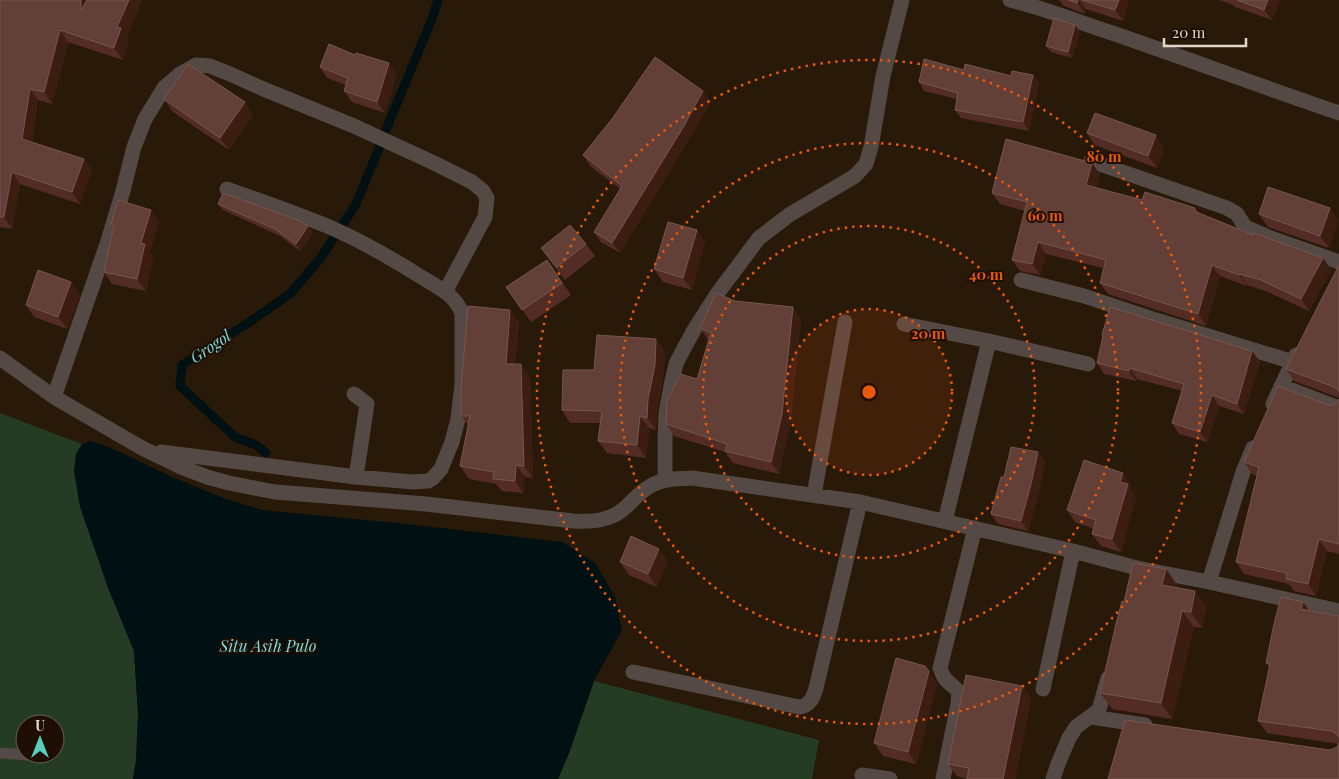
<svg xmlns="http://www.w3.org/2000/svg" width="1339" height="779" viewBox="0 0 1339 779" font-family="'Playfair Display',serif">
  <rect width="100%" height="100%" fill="#291908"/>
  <path fill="#243c24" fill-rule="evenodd" d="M 0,413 L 82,444 L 76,454 L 107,585 L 134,651 L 138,714 L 136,761 L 133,779 L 0,779 ZM 25,724 L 55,724 L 55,754 L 25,754 Z
    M 594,681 L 819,740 L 812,779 L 558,779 L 569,753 Z"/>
  <path fill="#011012" d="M 90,441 L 109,447 L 172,477 L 226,499 L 262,510 L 397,523 L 562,542 L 595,563 L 615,597 L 622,630 L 594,681 L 569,753 L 558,779 L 133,779 L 136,761 L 138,714 L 134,651 L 107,585 L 80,507 L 74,471 L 76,454 L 82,444 Z"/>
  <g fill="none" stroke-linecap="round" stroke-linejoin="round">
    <path stroke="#011012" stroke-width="9" d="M 385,132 L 432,19 L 438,0
      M 343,224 L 356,204 L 380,146
      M 266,453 L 256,445 L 235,437 L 180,386 L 182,365 L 245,325 L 290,294 L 320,259 L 333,239"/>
    <path stroke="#554946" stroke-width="11" d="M 0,753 L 27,755"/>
    <path stroke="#554946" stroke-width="15" d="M 1010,0 C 1044,8 1078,22 1112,33 C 1188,59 1263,87 1339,113
      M 1091,161 L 1227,208 L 1237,214 L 1245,227 L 1268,237 L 1339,262
      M 1021,280 L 1084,296 L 1156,320 L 1293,362
      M 904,324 L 989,341 L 1088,364
      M 0,358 L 54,397 L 142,448 L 181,467 L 207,477 L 229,483 L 275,492 L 426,504 L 573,521 C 593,522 612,521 627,506 C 635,498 643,489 654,484 C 666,478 679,479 692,478 L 860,502 L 1073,551 L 1137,568 L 1209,582 L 1339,611
      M 1281,386 L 1339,408
      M 354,394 L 367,404 L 356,477
      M 54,397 L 108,241 L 123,191 L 134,147 L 145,119 L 164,88 L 180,74 L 196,65 L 210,66 L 230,74 L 261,88 L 354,126 L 434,163 L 472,182 L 483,191 L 487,198 L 485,217 L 445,292
      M 1273,404 L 1296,355
      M 161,452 L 356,477 L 413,482 L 428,481 L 433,478 L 441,469 L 452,442 L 458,419 L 462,385 L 462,314 C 456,294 434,285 418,275 C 391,258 363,242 334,229 C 299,214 263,202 227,189
      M 665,480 L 665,439 L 666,413 L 671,386 L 676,364 L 683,350 L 694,330 L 717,294 L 759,238 L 789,215 L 855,176 L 866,164 L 871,147 L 883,76 L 902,0
      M 814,495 L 845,322
      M 945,521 L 989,341
      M 1209,582 L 1243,472 L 1253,448
      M 633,672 L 799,707 C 810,706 813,698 816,688 L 860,502
      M 1043,689 L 1073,551
      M 1091,717 L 1145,725
      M 862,775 L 890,779
      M 943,779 L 958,704 L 959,692 C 949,681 945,683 940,668 L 975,528
      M 1053,779 L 1058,764 L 1069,738 L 1076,727 L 1099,710 L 1108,678"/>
  </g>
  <path fill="#532d25" d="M 0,0 L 142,0 L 127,36 L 129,40 L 123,60 L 68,42 L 52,104 L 38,100 L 32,142 L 84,159 L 92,170 L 80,204 L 20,184 L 12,229 L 0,227 Z
    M 1059,0 L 1129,0 L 1123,21 L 1086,9 L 1085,14 L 1064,6 Z
    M 1219,0 L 1280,0 L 1272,20 L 1235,7 L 1234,5 Z
    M 1075,25 L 1080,32 L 1072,58 L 1051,52 L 1046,46 Z
    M 355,55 L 389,63 L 397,74 L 385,113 L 352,102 L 344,91 L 346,85 L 327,78 L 320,67 Z
    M 964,70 L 1011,76 L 1033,75 L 1039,83 L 1029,131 L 961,118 L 955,110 L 957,99 L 924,91 L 919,82 Z
    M 164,99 L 253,115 L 229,150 L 173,112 Z
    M 711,101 L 691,136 L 620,253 L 601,242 L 594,232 L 620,189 L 590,166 L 583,155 Z
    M 1087,133 L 1164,148 L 1157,168 L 1095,145 Z
    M 1100,174 L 1096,188 L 1142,200 L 1195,208 L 1200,214 L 1253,235 L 1323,258 L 1331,270 L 1309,311 L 1268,292 L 1247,285 L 1247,286 L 1220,276 L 1206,326 L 1108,294 L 1100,283 L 1103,268 L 1046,254 L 1040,275 L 1020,271 L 1012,260 L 1025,211 L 1000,204 L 992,193 Z
    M 218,204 L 308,226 L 313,233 L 300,251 L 280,236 L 223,210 Z
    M 1330,208 L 1338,221 L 1329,248 L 1268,227 L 1259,214 Z
    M 159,222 L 150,252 L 153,256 L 146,291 L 112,284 L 104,272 L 113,228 L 111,224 Z
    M 697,230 L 705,242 L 692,290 L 663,282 L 654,269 Z
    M 586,244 L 595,256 L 565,280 L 550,261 L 541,248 Z
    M 547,260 L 571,295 L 531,322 L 506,287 Z
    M 1339,265 L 1339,398 L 1294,381 L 1286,369 Z
    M 71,282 L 80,295 L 67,329 L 34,317 L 26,305 Z
    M 735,301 L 801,319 L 790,426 L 779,474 L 733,463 L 725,452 L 674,436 L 666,424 L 697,379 L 708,340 L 700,328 Z
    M 519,322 L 515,364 L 530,376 L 533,478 L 525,477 L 523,493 L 502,491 L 496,484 L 469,479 L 460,466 L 468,425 L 461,416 Z
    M 1102,335 L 1252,351 L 1260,362 L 1244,414 L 1219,406 L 1207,442 L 1179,434 L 1172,423 L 1182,391 L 1137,379 L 1136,381 L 1104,374 L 1097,363 L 1103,337 Z
    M 665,352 L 663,377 L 657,411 L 656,430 L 649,428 L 646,458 L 607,453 L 598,441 L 600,423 L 570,423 L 562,410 L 594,370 Z
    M 1339,399 L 1339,554 L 1327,551 L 1316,596 L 1294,591 L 1289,584 L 1244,574 L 1236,562 L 1257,476 L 1252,474 L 1244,462 L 1328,405 L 1333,405 L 1336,403 Z
    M 1038,452 L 1045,463 L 1038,495 L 1028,531 L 998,524 L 991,514 L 1004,477 Z
    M 1131,485 L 1130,488 L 1136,497 L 1121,552 L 1101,546 L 1092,534 L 1094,529 L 1075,522 L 1067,510 Z
    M 668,561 L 657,587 L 629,575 L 620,562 Z
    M 1166,569 L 1177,585 L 1177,588 L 1195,591 L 1207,607 L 1202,628 L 1194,627 L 1172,719 L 1112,709 L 1100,693 L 1124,602 Z
    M 1303,602 L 1309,610 L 1339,616 L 1339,779 L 1329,750 L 1333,749 L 1337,747 L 1339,744 L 1267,733 L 1258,721 L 1270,668 L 1266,663 Z
    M 925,666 L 937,684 L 916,764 L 883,756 L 874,743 Z
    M 1022,686 L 1031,698 L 1015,779 L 967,779 L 957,776 L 948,764 Z"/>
  <path fill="#3c1d12" d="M 81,0 L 90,0 L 81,10 Z
    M 129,0 L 142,0 L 127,36 L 129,40 L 123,60 L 114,48 L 117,27 Z
    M 1078,0 L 1079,0 L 1086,9 L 1085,14 L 1077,3 Z
    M 1119,0 L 1129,0 L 1123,21 L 1115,10 Z
    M 1268,0 L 1280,0 L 1272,20 L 1264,10 Z
    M 1075,25 L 1080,32 L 1072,58 L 1068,52 Z
    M 60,30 L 68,42 L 52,104 L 44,92 Z
    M 389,63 L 397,74 L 385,113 L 377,102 Z
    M 1033,75 L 1039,83 L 1029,131 L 1023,122 Z
    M 30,89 L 38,100 L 31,150 L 22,139 Z
    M 703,91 L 711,101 L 691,136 L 620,253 L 612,243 Z
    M 245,102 L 253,115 L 229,150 L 220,138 Z
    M 1156,135 L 1164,148 L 1157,168 L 1148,156 Z
    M 84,159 L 92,170 L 80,204 L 72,192 Z
    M 1092,163 L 1100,174 L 1094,196 L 1086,185 Z
    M 12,172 L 20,184 L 12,229 L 4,217 Z
    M 1330,208 L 1338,221 L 1329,248 L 1320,236 Z
    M 151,210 L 159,222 L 150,252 L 153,256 L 146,291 L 137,279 L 141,243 Z
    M 308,226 L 313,233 L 300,251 L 296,244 Z
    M 697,230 L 705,242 L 692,290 L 683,278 Z
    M 1038,242 L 1046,254 L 1040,275 L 1032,264 Z
    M 1323,258 L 1331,270 L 1309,311 L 1301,299 Z
    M 1212,265 L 1220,276 L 1206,326 L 1198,314 Z
    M 1240,274 L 1247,285 L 1247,286 L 1239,275 Z
    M 71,282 L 80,295 L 67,329 L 58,317 Z
    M 793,307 L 801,319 L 790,426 L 779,474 L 771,462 Z
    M 510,310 L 519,322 L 514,377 L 506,364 Z
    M 656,339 L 665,352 L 663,377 L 657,411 L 656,430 L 647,418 L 648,399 Z
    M 1252,351 L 1260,362 L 1244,414 L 1237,404 Z
    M 521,364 L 530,376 L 533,478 L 524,466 Z
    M 1130,368 L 1137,379 L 1136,381 L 1129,371 Z
    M 1212,395 L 1219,406 L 1207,442 L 1200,432 Z
    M 640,416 L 649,428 L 646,458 L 637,445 Z
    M 1038,452 L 1045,463 L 1038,495 L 1028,531 L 1021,521 Z
    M 516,465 L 525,477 L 523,493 L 515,481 Z
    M 1123,473 L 1131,485 L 1130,488 L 1136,497 L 1121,552 L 1112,539 L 1120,482 Z
    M 1319,539 L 1327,551 L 1316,596 L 1308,584 Z
    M 659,549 L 668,561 L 657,587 L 648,574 Z
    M 1166,569 L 1177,585 L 1174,601 L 1162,585 Z
    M 1195,591 L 1207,607 L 1202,628 L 1191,612 Z
    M 1303,602 L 1312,615 L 1301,609 Z
    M 1182,611 L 1194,627 L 1172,719 L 1161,703 Z
    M 925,666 L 937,684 L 916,764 L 908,752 Z
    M 1022,686 L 1031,698 L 1015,779 L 1003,779 Z"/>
  <path fill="#623f37" stroke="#76574e" d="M 0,0 L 81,0 L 81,10 L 87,0 L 129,0 L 117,27 L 121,28 L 114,48 L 60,30 L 44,92 L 30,89 L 22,139 L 84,159 L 72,192 L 12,172 L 4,217 L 0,217 Z
    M 1068,0 L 1078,0 L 1077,3 Z
    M 1082,0 L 1119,0 L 1115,10 Z
    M 1237,0 L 1268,0 L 1264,10 Z
    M 1054,18 L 1075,25 L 1068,52 L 1046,46 Z
    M 329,44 L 355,55 L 356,53 L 389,63 L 377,102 L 344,91 L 348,78 L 320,67 Z
    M 655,57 L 703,91 L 684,126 L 612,243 L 594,232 L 622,186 L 583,155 L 612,119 Z
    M 924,59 L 964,70 L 965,64 L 1011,76 L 1012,71 L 1033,75 L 1023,122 L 955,110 L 958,93 L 919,82 Z
    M 188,64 L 245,102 L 220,138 L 164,99 Z
    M 1095,113 L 1156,135 L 1148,156 L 1087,133 Z
    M 1006,139 L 1092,163 L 1086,185 L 1142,200 L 1145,192 L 1195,208 L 1194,211 L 1253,235 L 1254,233 L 1323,258 L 1301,299 L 1261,280 L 1240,274 L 1239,275 L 1212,265 L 1198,314 L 1100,283 L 1106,260 L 1038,242 L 1032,264 L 1012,260 L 1027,202 L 992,193 Z
    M 1268,187 L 1330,208 L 1320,236 L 1259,214 Z
    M 223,193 L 300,221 L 308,226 L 296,244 L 275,229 L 218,204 Z
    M 118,200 L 151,210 L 141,243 L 145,244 L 137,279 L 104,272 L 114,225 L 111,224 Z
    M 668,222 L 697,230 L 683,278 L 654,269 Z
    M 570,225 L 586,244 L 557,267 L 541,248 Z
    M 547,260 L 562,283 L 522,310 L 506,287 Z
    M 1339,265 L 1339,392 L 1338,390 L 1334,387 L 1286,369 Z
    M 38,270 L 71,282 L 58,317 L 26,305 Z
    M 716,293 L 735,301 L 793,307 L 782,414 L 771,462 L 725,451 L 727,444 L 666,424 L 667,401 L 680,374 L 697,379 L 711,333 L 700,328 Z
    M 468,306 L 510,310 L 506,364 L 521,364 L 524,466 L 516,465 L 515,481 L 493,479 L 494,472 L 460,466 L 470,416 L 461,416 L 461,389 Z
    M 1110,307 L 1252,351 L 1237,404 L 1212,395 L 1200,432 L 1172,423 L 1184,384 L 1130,368 L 1129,371 L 1097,363 L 1103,336 L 1102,335 Z
    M 597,335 L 656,339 L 655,365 L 648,399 L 647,418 L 640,416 L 637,445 L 598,441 L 602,411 L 562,410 L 563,370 L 594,370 Z
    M 1278,386 L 1328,405 L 1333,405 L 1336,403 L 1339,399 L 1339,544 L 1319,539 L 1308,584 L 1286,579 L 1287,573 L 1236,562 L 1259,467 L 1244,462 Z
    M 1011,447 L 1038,452 L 1031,484 L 1021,521 L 991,514 L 1001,477 L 1004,477 Z
    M 1084,460 L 1123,473 L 1120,482 L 1128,484 L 1112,539 L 1092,534 L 1096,520 L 1067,510 Z
    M 631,536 L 659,549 L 648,574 L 620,562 Z
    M 1133,563 L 1166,569 L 1162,585 L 1195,591 L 1191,612 L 1182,611 L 1161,703 L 1100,693 L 1116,624 L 1122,601 L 1124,602 Z
    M 1281,597 L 1303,602 L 1301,609 L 1339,616 L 1339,737 L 1336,734 L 1332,731 L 1258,721 L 1270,664 L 1266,663 L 1274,624 Z
    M 896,658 L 925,666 L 929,671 L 908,752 L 874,743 Z
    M 966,675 L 1022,686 L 1003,779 L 967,779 L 969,768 L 948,764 Z
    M 1125,720 L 1329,750 L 1333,749 L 1337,747 L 1339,743 L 1339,779 L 1108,779 Z"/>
  <circle cx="869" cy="392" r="83" fill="#e8590c" fill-opacity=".12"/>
  <g fill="none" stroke="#e8590c" stroke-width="2.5" stroke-dasharray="2.5 5">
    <circle cx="869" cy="392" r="83"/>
    <circle cx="869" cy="392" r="166"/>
    <circle cx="869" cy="392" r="249"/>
    <circle cx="869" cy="392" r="332"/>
  </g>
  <g text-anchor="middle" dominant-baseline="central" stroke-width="4" stroke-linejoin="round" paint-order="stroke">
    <g font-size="16" font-style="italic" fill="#77d9e0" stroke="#1f0f02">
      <text transform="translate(210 346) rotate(-34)">Grogol</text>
      <text x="268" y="645">Situ Asih Pulo</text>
    </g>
  </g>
  <circle cx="869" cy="392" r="8" fill="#e8590c" stroke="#1f0f02" stroke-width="2.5"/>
  <g font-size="15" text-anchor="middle" font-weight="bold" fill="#e8590c" stroke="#1f0f02" stroke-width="4" stroke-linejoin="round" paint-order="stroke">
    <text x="1104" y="162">80 m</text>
    <text x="1045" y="221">60 m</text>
    <text x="986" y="280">40 m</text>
    <text x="928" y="339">20 m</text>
  </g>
  <g transform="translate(40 739)"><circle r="24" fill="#1f0f02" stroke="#6d5f53"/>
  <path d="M0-4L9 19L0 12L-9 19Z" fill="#58cec0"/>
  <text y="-8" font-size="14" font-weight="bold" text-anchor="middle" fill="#e2d6cc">U</text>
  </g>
  <path d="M1164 38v8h82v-8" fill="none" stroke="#e2d6cc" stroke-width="2.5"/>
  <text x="1172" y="38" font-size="15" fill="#e2d6cc" stroke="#1f0f02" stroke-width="4" paint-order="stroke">20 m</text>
</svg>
